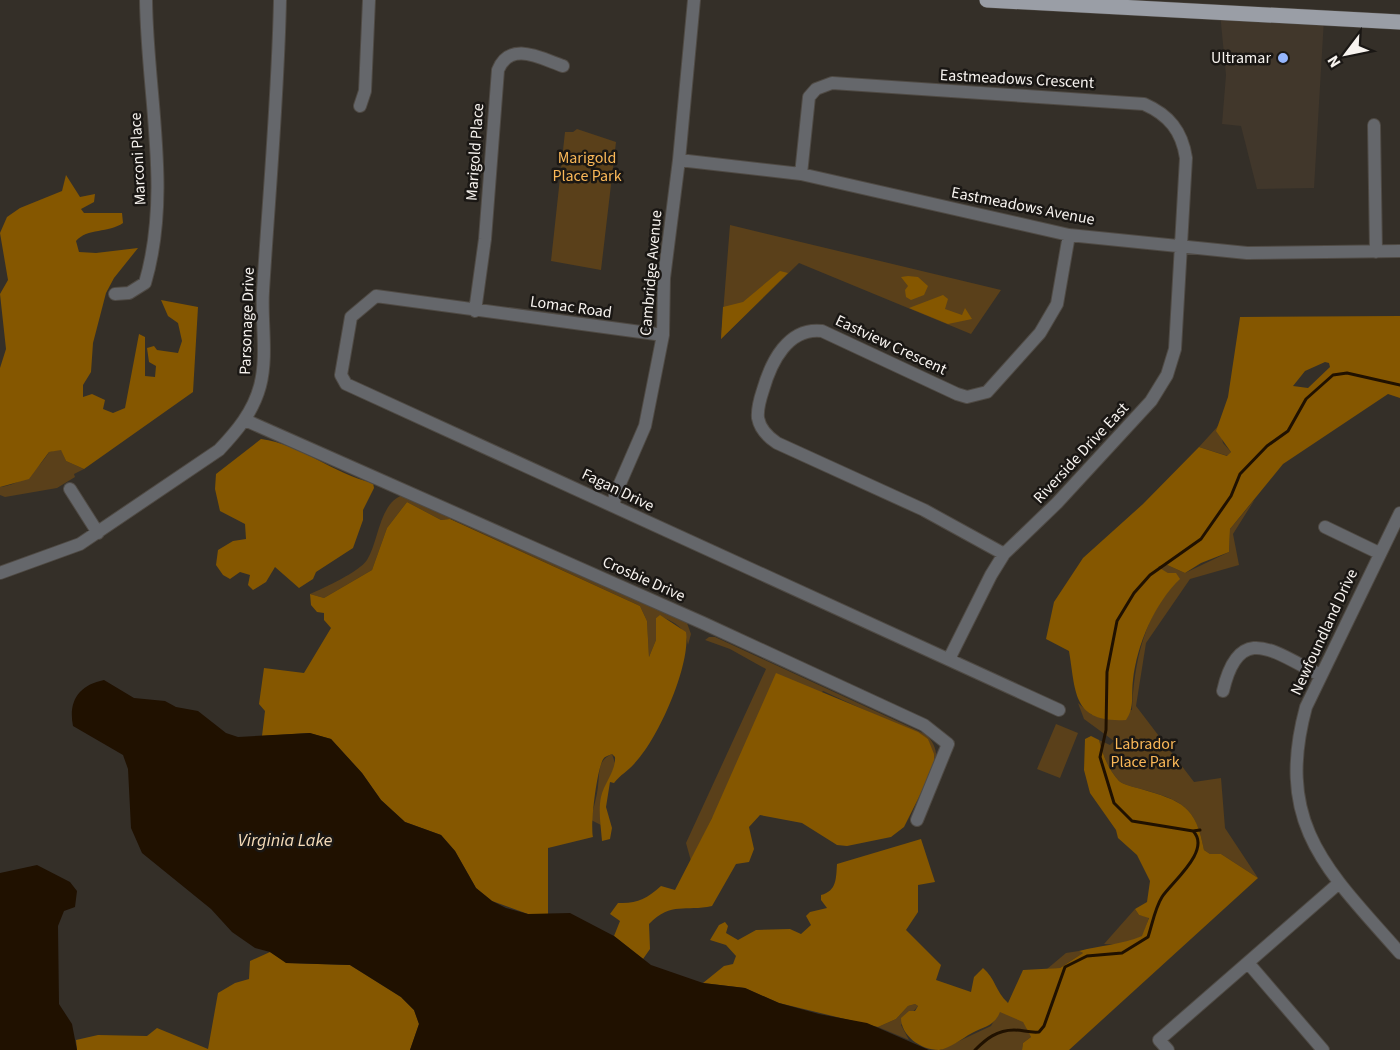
<svg xmlns="http://www.w3.org/2000/svg" width="1400" height="1050" viewBox="0 0 1400 1050" font-family="'Source Sans 3',sans-serif">
  <rect width="100%" height="100%" fill="#342f28"/>
  <path fill="#41372b" d="M 1220,13 L 1324,19 L 1314,188 L 1257,189 L 1241,126 L 1222,124 L 1226,75 Z"/>
  <path fill="#5a401a" d="M 577,129 L 616,142 L 601,270 L 551,261 L 565,132 L 573,132 Z
    M 730,225 L 1001,290 L 971,334 L 799,263 L 721,339 Z
    M 1219,425 L 1223,443 L 1231,452 L 1228,456 L 1199,447 Z
    M 61,449 L 66,461 L 84,469 L 74,474 L 75,477 L 57,488 L 5,497 L 0,495 L 0,487 C 21,485 39,469 49,452 Z
    M 403,495 L 687,623 L 691,634 L 688,645 C 685,627 676,623 660,616 L 656,618 L 656,640 L 649,657 L 647,621 L 640,606 L 451,519 L 441,520 L 407,502 L 387,528 L 372,570 L 324,598 L 310,594 C 324,588 359,572 367,560 C 379,541 379,503 403,495 Z
    M 1255,499 L 1233,534 L 1239,565 L 1190,579 L 1146,643 L 1136,706 L 1194,782 L 1221,778 L 1225,828 L 1258,878 L 1221,854 L 1210,854 L 1204,850 C 1196,806 1181,800 1141,789 C 1134,787 1124,785 1119,781 C 1108,769 1103,755 1099,740 L 1110,745 L 1114,741 L 1084,719 L 1078,703 L 1092,715 L 1132,710 C 1134,663 1144,613 1179,579 L 1158,568 L 1165,564 L 1185,573 L 1229,552 L 1230,529 Z
    M 709,637 L 715,637 L 927,735 C 935,744 939,755 934,767 L 928,739 L 823,691 L 712,818 L 691,861 L 686,843 L 766,669 L 730,649 L 705,640 Z
    M 1056,724 L 1078,733 L 1060,778 L 1037,769 Z
    M 612,754 L 616,766 C 603,786 600,801 601,825 L 591,820 C 593,809 597,797 598,786 C 600,772 597,761 612,754 Z
    M 1135,909 L 1139,915 L 1149,917 L 1143,936 L 1121,945 L 1104,944 Z
    M 1079,951 L 1083,953 L 1060,968 L 1047,969 L 1066,953 Z
    M 915,1004 L 918,1006 L 901,1025 L 909,1040 L 878,1027 L 896,1019 L 908,1006 Z
    M 1000,1011 L 1023,1021 L 1031,1037 L 1023,1043 L 1022,1050 L 940,1050 L 991,1026 Z"/>
  <path fill="#855700" fill-rule="evenodd" d="M 66,175 L 80,197 L 95,194 L 94,202 L 81,209 L 84,213 L 122,213 L 123,223 C 109,233 87,228 76,241 L 79,252 L 96,253 L 138,248 L 114,278 L 106,293 L 93,343 L 91,372 L 83,385 L 83,397 L 92,394 L 105,400 L 103,409 L 113,413 L 125,408 L 139,334 L 145,337 L 145,376 L 155,377 L 156,366 L 149,362 L 147,348 L 154,346 L 157,350 L 178,353 L 182,341 L 178,323 L 168,316 L 161,300 L 198,307 L 193,392 L 84,469 L 66,461 L 61,450 L 49,452 L 29,479 L 0,487 L 0,368 L 6,349 L 0,294 L 8,280 L 0,233 L 7,217 L 20,208 L 62,191 Z
    M 780,271 L 788,273 L 721,339 L 723,307 L 743,302 Z
    M 908,276 L 918,277 L 928,286 L 924,295 L 911,300 L 906,297 L 905,290 L 908,286 L 901,277 Z
    M 943,295 L 948,299 L 945,309 L 962,315 L 965,308 L 972,319 L 948,324 L 909,308 Z
    M 1400,316 L 1400,398 L 1388,394 L 1283,464 L 1230,529 L 1229,552 L 1201,563 L 1185,573 L 1165,564 L 1158,567 L 1168,573 L 1176,573 L 1180,579 C 1154,604 1137,645 1133,680 C 1131,695 1135,707 1126,720 C 1072,723 1076,692 1069,651 L 1046,639 L 1054,602 L 1083,558 L 1143,504 L 1199,447 L 1227,456 L 1231,452 L 1216,431 L 1228,397 L 1240,317 ZM 1325,362 L 1329,363 L 1330,367 L 1308,388 L 1293,386 L 1305,371 Z
    M 261,439 C 301,444 333,474 373,483 L 374,488 L 363,510 L 363,520 L 353,548 L 316,572 L 313,579 L 299,588 L 275,567 L 266,582 L 253,590 L 248,585 L 250,575 L 240,572 L 230,579 L 223,575 L 216,565 L 218,550 L 233,541 L 246,539 L 245,524 L 220,511 L 215,489 L 216,474 Z
    M 407,502 L 441,520 L 450,519 L 640,606 L 647,621 L 649,657 L 656,640 L 656,618 L 660,615 L 686,632 C 691,665 658,740 634,764 C 628,771 620,775 614,783 L 610,782 L 606,807 L 612,828 L 610,839 L 602,841 C 601,827 598,811 601,797 C 604,783 616,771 615,757 L 612,754 C 609,755 605,757 604,758 C 597,766 590,826 593,837 L 548,848 L 548,914 L 528,914 L 492,901 L 476,888 L 455,851 L 441,835 L 405,822 L 381,800 L 362,773 L 331,739 L 309,733 L 262,736 L 265,711 L 259,704 L 264,668 L 304,673 L 331,628 L 324,620 L 324,613 L 317,612 L 311,605 L 310,594 L 324,598 L 372,570 L 387,528 Z
    M 776,673 L 918,732 L 928,739 L 934,754 L 934,767 L 904,827 L 891,837 L 847,846 L 837,845 L 802,823 L 760,815 L 749,827 L 754,849 L 749,862 L 736,864 L 712,906 C 685,912 672,901 649,924 L 650,949 L 643,959 L 614,936 L 620,921 L 610,914 L 618,903 C 637,904 646,899 661,886 L 675,890 L 712,818 Z
    M 1091,736 L 1099,740 C 1103,755 1108,769 1119,781 C 1124,785 1134,787 1141,789 C 1182,801 1196,806 1204,850 L 1210,854 L 1221,854 L 1258,878 L 1069,1050 L 1022,1050 L 1023,1043 L 1031,1037 L 1023,1022 L 1000,1012 C 994,1027 984,1026 972,1033 C 961,1039 951,1048 939,1050 C 920,1050 901,1035 901,1018 L 909,1011 L 915,1011 L 918,1006 L 915,1004 L 908,1006 L 896,1019 L 878,1027 L 779,1003 L 745,988 L 703,983 L 724,966 L 733,964 L 736,956 L 726,945 L 710,940 L 719,925 L 725,922 L 728,926 L 726,933 L 738,940 L 756,930 L 790,929 L 801,934 L 811,925 L 806,916 L 810,912 L 827,908 L 821,900 L 821,895 C 837,891 836,878 837,864 L 921,839 L 935,882 L 918,885 L 918,912 L 906,930 L 941,965 L 936,980 L 971,992 L 974,977 L 983,968 C 996,979 995,991 1008,1003 L 1023,970 L 1060,968 L 1083,953 L 1079,951 C 1101,945 1121,945 1142,936 L 1149,918 L 1139,915 L 1135,909 L 1147,902 L 1150,881 L 1137,855 L 1118,838 L 1116,830 L 1090,793 L 1084,770 L 1085,739 Z
    M 270,952 L 287,963 L 350,965 L 401,997 L 414,1010 L 419,1024 L 410,1050 L 77,1050 L 76,1040 L 98,1035 L 147,1036 L 157,1028 L 208,1049 L 218,993 L 235,983 L 249,979 L 250,961 Z"/>
  <path fill="#201100" d="M 104,680 L 134,698 L 165,701 L 176,707 L 198,711 L 226,733 L 238,737 L 310,733 L 331,739 L 362,773 L 381,800 L 405,822 L 441,835 L 455,851 L 476,888 L 492,901 L 506,908 L 528,914 L 570,913 L 614,936 L 651,965 L 703,983 L 745,988 L 779,1003 L 819,1014 L 867,1023 L 929,1050 L 410,1050 L 419,1024 L 414,1010 L 401,997 L 350,965 L 286,963 L 270,952 L 255,948 L 232,932 L 211,909 L 142,853 L 131,828 L 128,769 L 123,755 L 73,726 C 68,701 79,685 104,680 Z
    M 37,865 L 70,882 L 77,891 L 75,907 L 64,911 L 58,926 L 59,1004 L 72,1024 L 77,1050 L 0,1050 L 0,873 Z"/>
  <g fill="none" stroke-linecap="round" stroke-linejoin="round">
    <path stroke="#201100" stroke-width="3" d="M 1193,831 L 1200,830
      M 975,1050 C 986,1039 997,1030 1014,1030 C 1023,1030 1029,1033 1039,1032 L 1044,1026 L 1065,967 L 1087,956 L 1122,953 L 1148,937 C 1152,925 1155,908 1162,897 C 1172,882 1212,850 1193,831 L 1132,821 L 1114,803 L 1100,757 L 1106,730 L 1107,672 L 1117,621 L 1134,593 L 1150,575 L 1201,539 L 1231,496 L 1240,474 L 1267,446 L 1288,431 L 1306,399 L 1333,375 L 1347,373 L 1400,385"/>
    <g stroke="#4f4a44" stroke-width="14">
      <path id="minor" d="M 360,106 L 365,91 L 369,0
        M 1374,125 L 1376,252
        M 679,160 L 801,174 L 1069,235 L 1247,253 L 1400,251
        M 801,174 L 809,97 L 816,89 L 832,83 L 1144,104 C 1169,115 1182,131 1186,158 L 1175,349 L 1167,375 L 1151,401 L 1057,503 L 1004,554 L 991,575 L 949,659
        M 115,294 L 129,293 L 145,283 C 172,192 147,94 146,0
        M 475,311 L 485,239 L 498,70 C 510,40 542,59 563,66
        M 663,335 L 376,296 L 351,317 L 341,375 L 346,384 L 1059,710
        M 245,420 L 703,623 L 924,725 L 948,744 L 917,820
        M 70,489 L 98,533
        M 614,505 L 615,495 L 645,426 L 663,335 L 664,278 L 679,160 L 694,0
        M 1400,513 L 1306,707 C 1274,825 1328,871 1400,953
        M 1325,527 L 1379,553
        M 1004,554 L 924,510 L 777,443 C 768,437 760,429 758,418 C 757,409 760,399 763,390 C 771,362 788,327 822,331 L 957,394 L 967,397 L 987,392 L 1040,333 L 1057,304 L 1069,235
        M 0,573 L 80,544 L 219,450 C 237,431 253,412 260,386 C 268,356 261,321 263,291 C 269,194 278,97 280,0
        M 1223,691 C 1239,621 1274,652 1320,675
        M 1249,964 L 1323,1050
        M 1168,1050 L 1159,1040 L 1339,883"/>
    </g>
    <g stroke="#4f4a44" stroke-width="16">
      <path id="major" d="M 987,0 L 1400,22"/>
    </g>
    <use href="#minor" stroke="#65676b" stroke-width="12"/>
    <use href="#major" stroke="#9a9ea6" stroke-width="15"/>
  </g>
  <circle fill="#95b6fd" stroke="#1a1714" stroke-width="2" cx="1283" cy="58" r="6"/>
  <g text-anchor="middle" dominant-baseline="central" stroke-width="5" stroke-linejoin="round" paint-order="stroke">
    <g font-size="16" fill="#f7f3ef" stroke="#1a1714" text-anchor="end">
      <text x="1271" y="58">Ultramar</text>
    </g>
    <g font-size="16" fill="#f7f3ef" stroke="#1a1714">
      <text transform="translate(1017 79) rotate(3)">Eastmeadows Crescent</text>
      <text transform="translate(475 152) rotate(-86)">Marigold Place</text>
      <text transform="translate(138 159) rotate(-93)">Marconi Place</text>
      <text transform="translate(1023 206) rotate(11)">Eastmeadows Avenue</text>
      <text transform="translate(651 273) rotate(-85)">Cambridge Avenue</text>
      <text transform="translate(571 307) rotate(8)">Lomac Road</text>
      <text transform="translate(247 321) rotate(-88)">Parsonage Drive</text>
      <text transform="translate(891 345) rotate(25)">Eastview Crescent</text>
      <text transform="translate(1081 453) rotate(-47)">Riverside Drive East</text>
      <text transform="translate(618 490) rotate(26)">Fagan Drive</text>
      <text transform="translate(644 579) rotate(24)">Crosbie Drive</text>
      <text transform="translate(1324 632) rotate(-65)">Newfoundland Drive</text>
    </g>
    <g font-size="16" fill="#fab858" stroke="#1a1714">
      <text x="587" y="158">Marigold<tspan x="587" dy="18">Place Park</tspan></text>
      <text x="1145" y="744">Labrador<tspan x="1145" dy="18">Place Park</tspan></text>
    </g>
    <g font-size="18" font-style="italic" fill="#f6dcb9" stroke="#1a1714">
      <text x="285" y="840">Virginia Lake</text>
    </g>
  </g>
  <g transform="translate(1346 54) rotate(238)" stroke="#1a1714" stroke-width="4.5" paint-order="stroke">
  <path d="M0-4.5L10 22L0 15L-10 22Z" fill="#f7f3ef"/>
  <text y="-9" font-size="16" font-weight="bold" text-anchor="middle" fill="#f7f3ef">N</text>
  </g>
</svg>
